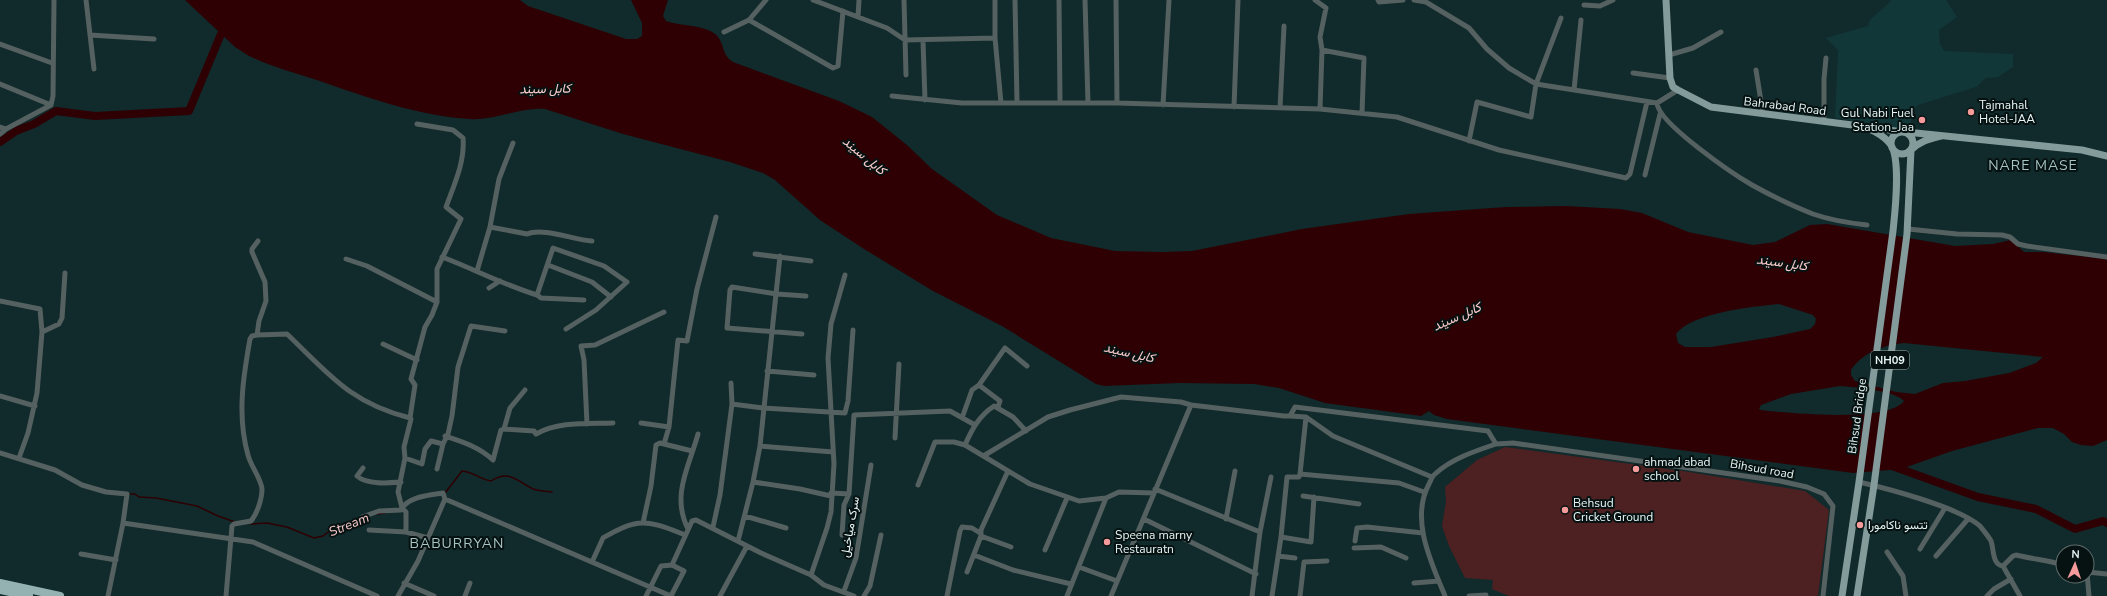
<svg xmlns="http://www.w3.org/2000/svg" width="2107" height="596" viewBox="0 0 2107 596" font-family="'Nunito Sans',Vazirmatn,sans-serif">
  <rect width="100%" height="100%" fill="#112a2b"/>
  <path fill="#123738" d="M 1892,0 L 1946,0 L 1957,17 L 1939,30 L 1940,44 L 1944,51 L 2013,54 L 2013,67 L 1998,77 L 1986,78 L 1976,87 L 1918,105 L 1911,111 L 1911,130 L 1835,118 L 1838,50 L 1826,38 L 1868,26 L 1870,20 Z"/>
  <path fill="#4d2022" d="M 1505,447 L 1683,471 L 1805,491 L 1829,510 L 1818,596 L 1509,596 L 1492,589 L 1493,580 L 1465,578 L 1449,546 L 1442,526 L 1446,501 L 1445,487 L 1477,460 Z"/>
  <path fill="#2e0004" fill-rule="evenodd" d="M 185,0 L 520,0 L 528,6 L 626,39 L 637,39 L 642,36 L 642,23 L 631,0 L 668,0 L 663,16 L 666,21 C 680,26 705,25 715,34 C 725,42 721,55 733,62 L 839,101 L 872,117 L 907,145 L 932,169 L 997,215 L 1051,238 L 1115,251 L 1162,252 L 1192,251 L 1302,229 L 1409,214 L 1506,207 L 1566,206 L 1620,209 L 1642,213 L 1688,232 L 1753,245 L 1775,242 L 1810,225 L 1827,224 L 1955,246 L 1993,244 L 2011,240 L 2024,252 L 2043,252 L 2107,259 L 2107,440 L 2093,446 L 2081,445 L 2072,442 L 2064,434 L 2053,428 L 2038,428 L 1952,451 L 1901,469 L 1853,473 L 1447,419 L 1434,415 L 1429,411 L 1421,416 L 1325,403 L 1279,388 L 1254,384 L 1179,383 L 1104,386 L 1096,384 L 1002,326 L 933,291 L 864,249 L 820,220 L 775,180 L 763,173 L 730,162 L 623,134 L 545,109 C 519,107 495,121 470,119 C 418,116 366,97 317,80 C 294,73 270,66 249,56 L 235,47 ZM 1779,304 L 1813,315 L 1816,319 L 1815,324 L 1810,329 L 1773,337 L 1711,347 L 1685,347 L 1678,343 L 1676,334 C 1693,312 1752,307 1779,304 ZM 1904,343 L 2043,357 L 2036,363 L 2009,373 L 1965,381 L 1943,383 L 1915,394 L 1896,392 L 1855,381 L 1851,375 L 1851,370 C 1863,352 1884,345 1904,343 ZM 1840,386 C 1854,387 1896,391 1904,401 C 1888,423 1787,413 1761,410 L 1759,409 L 1761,405 L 1791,394 Z"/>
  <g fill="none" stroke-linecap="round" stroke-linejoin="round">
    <path stroke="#2e0004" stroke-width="1.5" d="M 445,493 L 462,471 C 473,472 480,479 491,481 C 509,469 517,481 533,489 C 539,491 546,491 552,492
      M 130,494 L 135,494 L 139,497 L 156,498 L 197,506 L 218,516 L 235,522
      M 377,514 L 385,513
      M 251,524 L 267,523 L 287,527 L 314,538 L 323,536 L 332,529 L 362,519"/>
    <path stroke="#2e0004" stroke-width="8" d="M 0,142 L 16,131 L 34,124 L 56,111 L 95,116 L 189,111 L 221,34 L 230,29
      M 1892,466 L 1978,497 L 2036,509 L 2075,529 L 2103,521 L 2107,523"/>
    <path stroke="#556060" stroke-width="5" d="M 86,0 L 94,69
      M 813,0 L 887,28 L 905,40 L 995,38 L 1001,103 L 1117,103 L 1320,109 L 1397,117 L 1499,150 L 1626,178 L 1630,174 L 1647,102
      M 904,0 L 906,75
      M 995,0 L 995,38
      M 1015,0 L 1017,102
      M 1059,0 L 1060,102
      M 1085,0 L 1088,103
      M 1116,0 L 1117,103
      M 1315,0 L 1326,8 L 1320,37 L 1322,50 L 1320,109
      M 1378,0 L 1379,2 L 1403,0
      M 1414,0 L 1426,2 L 1469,28 L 1487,49 L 1509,68 L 1536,84 L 1657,103 L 1678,90
      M 1584,5 L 1600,6 L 1613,0
      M 858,17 L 859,0
      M 749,20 L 833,68 L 838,66 L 843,11
      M 724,32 L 749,20 L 766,0
      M 90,35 L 154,39
      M 923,41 L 925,100
      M 0,44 L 52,63
      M 1322,50 L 1364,58 L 1362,113
      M 1669,55 L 1693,48 L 1721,32
      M 1756,70 L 1763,114
      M 1633,73 L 1670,78
      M 0,84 L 51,105
      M 1574,90 L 1581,20
      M 892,96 L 962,103 L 1001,103
      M 1657,103 C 1658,123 1733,174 1752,185 C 1772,196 1792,206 1813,214 C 1830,220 1849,223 1867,225
      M 1163,105 L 1169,0
      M 1234,107 L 1238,0
      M 1280,108 L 1284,26
      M 1824,122 L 1824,79 L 1826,58
      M 0,127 L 6,129
      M 0,134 L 6,129 L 51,105 L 53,96 L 54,0
      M 1469,141 L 1477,102 L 1531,117 L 1536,84 L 1561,18
      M 1645,175 L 1660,114
      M 490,227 L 527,234 C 543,227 574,240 592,241
      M 1908,229 L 1957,234 L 2002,235 L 2010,237 L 2018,244 L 2027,246 L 2107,257
      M 258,241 L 252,249 L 252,252 L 265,282 L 266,301 L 259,321 L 257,335 L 287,334 C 329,374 350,403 410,418
      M 755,254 L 811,261
      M 442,257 C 474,269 504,285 537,295 L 553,248 L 604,266 L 627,282 L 596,310 L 566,329
      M 346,259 L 367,266 L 437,302
      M 548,265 L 592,282 L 611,297
      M 477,271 L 490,227 L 499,179 L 513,143
      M 489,288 L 500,281
      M 537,295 L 541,298 L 584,300
      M 0,301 L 40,309 L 42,332
      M 802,334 L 727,328 L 730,290 L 732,287 L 777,294 L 806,296
      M 383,344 L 417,360
      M 767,371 L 814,375
      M 979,385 L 1000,401 L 998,407
      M 0,396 L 35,406
      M 732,404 L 763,408 L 845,413 L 848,401 L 853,330
      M 1290,416 L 1306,417 L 1333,436 L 1432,477
      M 1306,417 L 1300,474 L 1399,483 L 1424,492
      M 962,418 L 972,390 L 979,385 L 1005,348 L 1027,366
      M 641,423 L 669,427
      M 587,424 L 584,360 L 581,346 L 595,345 L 664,312
      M 504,429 L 510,408 L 525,390
      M 1026,431 L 1013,417 L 994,406 C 979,416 972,429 965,445 L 1030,484 L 1079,501 L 1106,498 L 1119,492 L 1154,493
      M 445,436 C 463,442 479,447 493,460 L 501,430 L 504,429 L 534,431 L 536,434 C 559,421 588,424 613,423
      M 895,438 L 899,364
      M 664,444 L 669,427 L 678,340 L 687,341 L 697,289 L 716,217
      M 1496,444 L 1513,443 L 1780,481 L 1807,487 L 1824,494 L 1833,506 L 1823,596
      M 760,446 L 833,452
      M 0,453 L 55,470 L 82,485 L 106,492 L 127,494 L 123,523 L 108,596
      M 985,455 L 1048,417 L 1070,410 L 1121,397 L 1181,402 L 1191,405 L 1284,416 L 1290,416 L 1295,407 L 1488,431 L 1496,444 C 1475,451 1451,459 1435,474 C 1432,476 1431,480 1429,484 C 1410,519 1431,562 1445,596
      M 19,458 L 28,433 L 37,393 L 42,332 L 59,324 L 62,318 L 65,273
      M 405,458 L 404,447 L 411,419 L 410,418 L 415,385 L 411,379 L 425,327 L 432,315 L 437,302 L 437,269 L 461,219 L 446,207 C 454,185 465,162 463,138 L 453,130 L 417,124
      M 363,468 L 357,476 C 367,485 389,483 401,482
      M 437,469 L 443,444
      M 753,482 L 800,489 L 831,496
      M 1859,482 C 1889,489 1958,507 1980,526 C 1983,530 1989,537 1991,541 C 1994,549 1992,565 2003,566 L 2013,556 L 2016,555 C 2032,559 2048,560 2063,565
      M 918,485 L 935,442 L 954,442 L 965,445
      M 1155,489 L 1260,532
      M 831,493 L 849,494 L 844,505 L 842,535
      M 849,494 L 854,415 L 950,411 L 975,425
      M 1303,496 L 1359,504
      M 745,516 L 786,528
      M 362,517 L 379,511 L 401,510 C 407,497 429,495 443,493 L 445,499
      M 1144,519 L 1256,574
      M 1226,519 L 1235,471
      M 123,523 L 253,542 L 377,596
      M 643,523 L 651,486 L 656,445 L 660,443 L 692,451
      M 713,527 L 720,495 L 732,404 L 731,383
      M 688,529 C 671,495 689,467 698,434
      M 369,530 L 406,532 L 428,538
      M 406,532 L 406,512 L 402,508 L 398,492 L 405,458 L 422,464 L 425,449 L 431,441 L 443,444 L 448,434 L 452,416 L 458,367 L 471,326 L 505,331
      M 981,536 L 1011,547
      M 1281,537 L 1311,542 L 1314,497
      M 738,541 L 753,482 L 760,446 L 780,256
      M 1355,541 L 1357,528 L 1367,527 L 1423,533
      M 1354,548 L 1381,547 L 1406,558
      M 1920,549 L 1945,508
      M 1045,550 L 1067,498
      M 1887,552 L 1903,576 L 1906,596
      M 81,554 L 116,560
      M 974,555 L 1013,570 L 1071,584
      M 1278,556 L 1295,558
      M 1936,556 L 1968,519
      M 592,562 L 603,538 C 612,533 623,526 634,524 C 650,520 670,529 685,535
      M 672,565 L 692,521 L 696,520 L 761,553 L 811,575 L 824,585 L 854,596
      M 2003,566 L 2020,596
      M 1079,567 L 1117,581
      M 967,572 L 981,536 L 981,530 L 1008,471
      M 811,575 L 827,528 L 831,512 L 834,464 L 828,358 L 831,324 L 845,275
      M 404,583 L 434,596
      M 1414,583 L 1439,581
      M 844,591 L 856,558 L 871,465
      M 226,596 L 232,526 L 234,524 L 251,521 C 257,514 262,499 262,489 C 261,478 251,467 248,455 C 237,416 243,378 250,339 L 252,336 L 257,335
      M 398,596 L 418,561 L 445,499 L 671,596
      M 465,596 L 470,583
      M 646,596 L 661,566 L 672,565 L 684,571 L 671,596
      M 720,596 L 747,546
      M 864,596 L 870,586 L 881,535
      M 947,596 L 960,531 L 962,527 L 972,528 L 980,533
      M 1067,596 L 1106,498
      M 1111,596 L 1191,405
      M 1252,596 L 1260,532 L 1271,477
      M 1272,596 L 1281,537 L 1287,477 L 1299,477 L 1300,474
      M 1300,596 L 1304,562 L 1327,561
      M 1469,596 L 1486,595
      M 1987,596 L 1994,589 L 2011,579
      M 2089,596 L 2087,572 L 2107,574"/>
    <path stroke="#839b9b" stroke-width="7" d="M 1666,0 L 1670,78 L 1673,87 L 1678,90 L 1711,107 L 1860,126 C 1872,130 1883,134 1891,145 C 1901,161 1895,212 1893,231 L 1859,482 L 1842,596
      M 1872,127 L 1901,132
      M1891 143a11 11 0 1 1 22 0a11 11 0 1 1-22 0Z
      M 1906,132 L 2082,150 L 2107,156
      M 1857,596 L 1874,485 L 1907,234 L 1911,150 C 1920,141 1929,139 1941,136"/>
    <path stroke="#95b2b2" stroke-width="8" d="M 0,583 L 60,596
      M 0,590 L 29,596"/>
  </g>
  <g fill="#f59b9b" stroke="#061111" stroke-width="1.5">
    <circle cx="1971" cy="112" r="4"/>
    <circle cx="1922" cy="120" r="4"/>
    <circle cx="1636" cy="469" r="4"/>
    <circle cx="1565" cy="510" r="4"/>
    <circle cx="1860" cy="525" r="4"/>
    <circle cx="1107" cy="542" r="4"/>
  </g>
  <g text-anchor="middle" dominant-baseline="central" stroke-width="4" stroke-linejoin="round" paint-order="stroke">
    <rect fill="#061111" stroke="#a3b1b1" stroke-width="1" x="1871" y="351" width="38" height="18" rx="3"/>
    <g font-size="11" font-weight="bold" fill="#e6f5f5">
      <text x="1890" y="360">NH09</text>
    </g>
    <g font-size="12" fill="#e6f5f5" stroke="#061111" text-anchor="start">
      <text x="1979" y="105">Tajmahal<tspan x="1979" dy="14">Hotel-JAA</tspan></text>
      <text x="1914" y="113" text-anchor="end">Gul Nabi Fuel<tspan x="1914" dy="14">Station_Jaa</tspan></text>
      <text x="1644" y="462">ahmad abad<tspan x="1644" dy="14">school</tspan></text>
      <text x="1573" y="503">Behsud<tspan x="1573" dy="14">Cricket Ground</tspan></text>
      <text x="1868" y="525">تتسو ناکامورا</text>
      <text x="1115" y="535">Speena marny<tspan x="1115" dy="14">Restauratn</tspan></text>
    </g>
    <g font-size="12" fill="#e6f5f5" stroke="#061111">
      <text transform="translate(1785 106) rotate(7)">Bahrabad Road</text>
      <text transform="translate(1857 416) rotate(-82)">Bihsud Bridge</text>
      <text transform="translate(1762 469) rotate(10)">Bihsud road</text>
      <text transform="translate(850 527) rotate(-80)">سرک میاخیل</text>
    </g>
    <g font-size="13" font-style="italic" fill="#facccb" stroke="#061111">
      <text transform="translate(545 89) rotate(-1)">کابل سيند</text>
      <text transform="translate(864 156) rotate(40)">کابل سيند</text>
      <text transform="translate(1782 263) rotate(8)">کابل سيند</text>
      <text transform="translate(1457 317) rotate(-24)">کابل سيند</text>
      <text transform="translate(1129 353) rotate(13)">کابل سيند</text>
      <text transform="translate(349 525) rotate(-22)">Stream</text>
    </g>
    <g font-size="14" letter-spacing="1" fill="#a8c5c5" stroke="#061111">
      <text x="2033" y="165">NARE MASE</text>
      <text x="457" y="543">BABURRYAN</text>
    </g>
  </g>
  <g transform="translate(2075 564) rotate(3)"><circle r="19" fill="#061111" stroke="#606c6c"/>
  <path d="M0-3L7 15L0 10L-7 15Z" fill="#f59b9b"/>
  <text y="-6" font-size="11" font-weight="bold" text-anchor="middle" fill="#e6f5f5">N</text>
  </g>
</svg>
